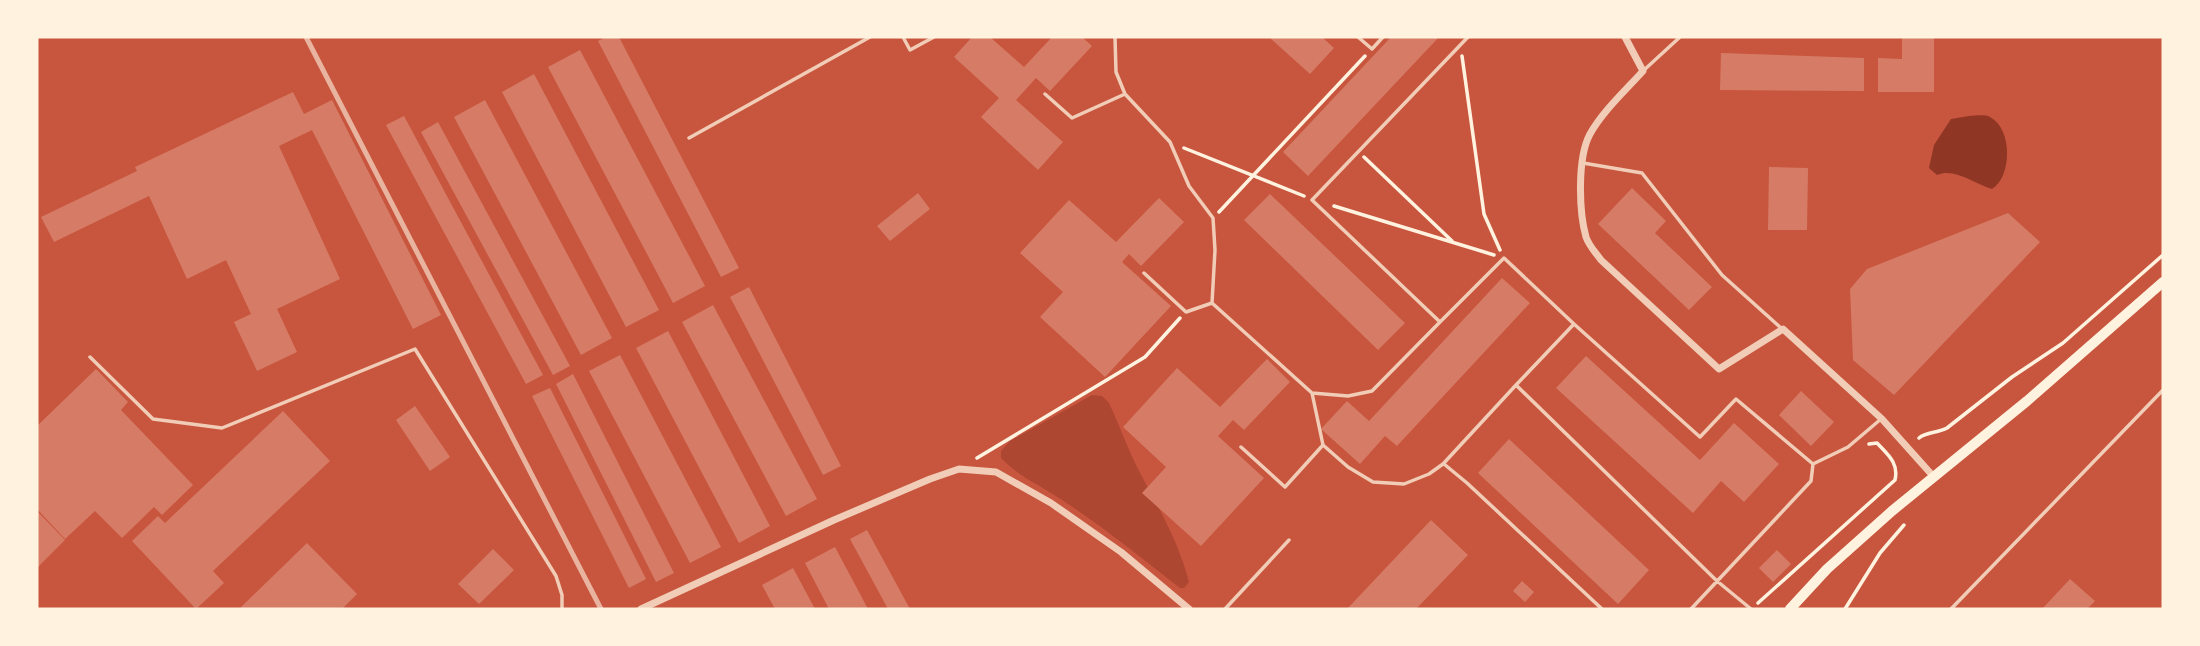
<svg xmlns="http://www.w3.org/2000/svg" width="2200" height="646" viewBox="0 0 2200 646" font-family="'DejaVu Sans',sans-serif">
  <rect width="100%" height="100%" fill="#c8553d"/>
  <path fill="#ae4732" d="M 1092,395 L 1102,396 L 1109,403 C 1120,426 1128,450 1140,473 C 1159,508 1179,543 1189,582 L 1184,588 L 1180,588 C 1140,557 1101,525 1059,498 C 1038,484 1018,476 1001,458 L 1001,451 L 1010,441 Z"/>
  <path fill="#8f3625" d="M 1969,116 C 1976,116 1984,114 1990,117 C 2013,129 2012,177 1992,189 C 1975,184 1954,167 1937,175 L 1929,168 L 1934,145 L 1951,119 Z"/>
  <path fill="#d67c66" d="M 606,37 L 619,37 L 739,268 L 721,277 L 598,41 Z
    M 972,37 L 990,37 L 1024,67 L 1052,37 L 1082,37 L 1092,46 L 1050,91 L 1036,78 L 1016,100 L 1063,142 L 1038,170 L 981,117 L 999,98 L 954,57 Z
    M 1269,37 L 1322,37 L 1334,48 L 1310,74 Z
    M 1391,37 L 1439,37 L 1308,176 L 1283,152 Z
    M 1902,37 L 1934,37 L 1934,92 L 1878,92 L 1878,58 L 1902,59 Z
    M 580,50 L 705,286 L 673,303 L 548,67 Z
    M 1721,53 L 1864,58 L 1864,91 L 1720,90 Z
    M 534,74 L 659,310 L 626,327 L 502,92 Z
    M 293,92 L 304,114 L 332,100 L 441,315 L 413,329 L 312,130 L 279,146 L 340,279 L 277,309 L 297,352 L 257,371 L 234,322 L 251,314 L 226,260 L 187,279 L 149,196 L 54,242 L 41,217 L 137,171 L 135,167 Z
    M 485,100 L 612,338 L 581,355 L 454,117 Z
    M 404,116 L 543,375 L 526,384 L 386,125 Z
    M 438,122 L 570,366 L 553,375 L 421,132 Z
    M 1769,167 L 1808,168 L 1807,230 L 1768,230 Z
    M 1632,188 L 1666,221 L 1655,233 L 1712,287 L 1689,310 L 1598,224 Z
    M 918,193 L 930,209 L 890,241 L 877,226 Z
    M 1270,194 L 1405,323 L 1378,350 L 1244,220 Z
    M 1159,198 L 1184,222 L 1141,266 L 1129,254 L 1122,262 L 1171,306 L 1105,377 L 1040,317 L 1063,292 L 1020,253 L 1069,200 L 1116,242 Z
    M 2008,213 L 2040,242 L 1894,395 L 1853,360 L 1850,289 L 1867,269 Z
    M 1502,278 L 1530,303 L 1397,446 L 1385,436 L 1360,464 L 1321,429 L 1347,401 L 1369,421 Z
    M 749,287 L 841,466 L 823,475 L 730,297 Z
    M 713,305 L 817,499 L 786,516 L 682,322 Z
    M 668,331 L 770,526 L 739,543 L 636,348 Z
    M 620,355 L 721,547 L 690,563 L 589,371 Z
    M 1586,356 L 1700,460 L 1734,423 L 1779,464 L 1744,502 L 1721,481 L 1693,513 L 1556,388 Z
    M 1267,359 L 1290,382 L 1244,430 L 1233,420 L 1218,436 L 1264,478 L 1201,546 L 1142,493 L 1166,467 L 1123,427 L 1177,368 L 1220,407 Z
    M 96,369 L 128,402 L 121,410 L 193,485 L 162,515 L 154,507 L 122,538 L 95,511 L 65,539 L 37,509 L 37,426 Z
    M 573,374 L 674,573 L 656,582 L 556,384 Z
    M 550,388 L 646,579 L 629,588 L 532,396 Z
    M 1801,391 L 1834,422 L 1811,446 L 1779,415 Z
    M 415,406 L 450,457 L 430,471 L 396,420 Z
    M 283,411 L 330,461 L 213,571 L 224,583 L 196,609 L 132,541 L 158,516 L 165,523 Z
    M 1509,439 L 1649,570 L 1618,604 L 1478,473 Z
    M 37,511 L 65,540 L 37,568 Z
    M 1431,520 L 1468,555 L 1416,609 L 1347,609 Z
    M 867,530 L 910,609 L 888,609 L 850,539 Z
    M 307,543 L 357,594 L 342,609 L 239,609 Z
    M 835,547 L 868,609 L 829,609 L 805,563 Z
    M 493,549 L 514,570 L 479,604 L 458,584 Z
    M 1777,550 L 1791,564 L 1773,582 L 1759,568 Z
    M 793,568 L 815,609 L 775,609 L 762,585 Z
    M 2070,579 L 2095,601 L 2087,609 L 2042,609 Z
    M 1522,581 L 1534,592 L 1525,602 L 1513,591 Z"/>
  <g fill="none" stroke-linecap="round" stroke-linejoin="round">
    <path stroke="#fff3e0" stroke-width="3.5" d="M 1462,56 L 1484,214 L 1500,250
      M 1184,148 L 1304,196
      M 1364,157 L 1452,241
      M 1334,206 L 1494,255
      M 1219,212 L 1365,56
      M 1919,438 C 1926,432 1938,433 1947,428 L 2012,377 L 2063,343 L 2163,255
      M 977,458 L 1145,357 L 1180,318
      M 1758,603 L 1895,480 C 1899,463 1888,455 1877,443 L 1869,444
      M 1845,609 L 1880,553 L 1904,525"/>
    <path stroke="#f1ccb7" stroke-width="3.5" d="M 903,37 L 910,50 L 934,37
      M 1115,37 L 1116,72 L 1125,94 L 1170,142 L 1189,186 L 1213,218 L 1215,250 L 1212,303 L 1312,393 L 1323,445 L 1348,467 L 1373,482 L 1404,484 L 1429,474 L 1443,464 L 1516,385 L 1717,581 L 1751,609
      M 1358,37 L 1372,49 L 1383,37
      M 1468,37 L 1312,200 L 1440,322 L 1504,258 L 1574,324
      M 1643,71 L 1680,37
      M 1045,94 L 1072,118 L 1125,94
      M 689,138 L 870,37
      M 1583,163 L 1642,173 L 1722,275 L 1781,328
      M 1144,273 L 1186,312 L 1212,303
      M 90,357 L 153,419 L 222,428 L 415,349 L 556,576 L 562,595 L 562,609
      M 1516,385 L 1574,324 L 1700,437 L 1736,399 L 1813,464
      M 1312,393 L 1348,396 L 1372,391 L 1440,322
      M 1241,447 L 1285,487 L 1323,445
      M 1444,464 L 1467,483 L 1602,609
      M 1225,609 L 1289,540
      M 1691,609 L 1811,481 L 1813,464 L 1848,447 L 1881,419
      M 1951,609 L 2163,390"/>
    <path stroke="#f1ccb7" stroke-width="7" d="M 1625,37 L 1643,71 C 1625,91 1603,111 1590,134 C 1577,158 1579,212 1586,237 C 1589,246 1596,253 1601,260 L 1719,369 L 1783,329 L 1882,419 L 1933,476
      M 641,609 L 834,520 L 930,479 L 959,469 L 996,472 L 1051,503 L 1121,552 L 1189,609"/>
    <path stroke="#fff3e0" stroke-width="10" d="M 1790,609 L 1827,569 L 1892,511 L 2027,401 L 2163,282"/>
    <path stroke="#e9b49f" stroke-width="5" d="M 306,37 L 601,609"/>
  </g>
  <rect width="2200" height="646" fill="none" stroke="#fff3e0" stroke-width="77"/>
</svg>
